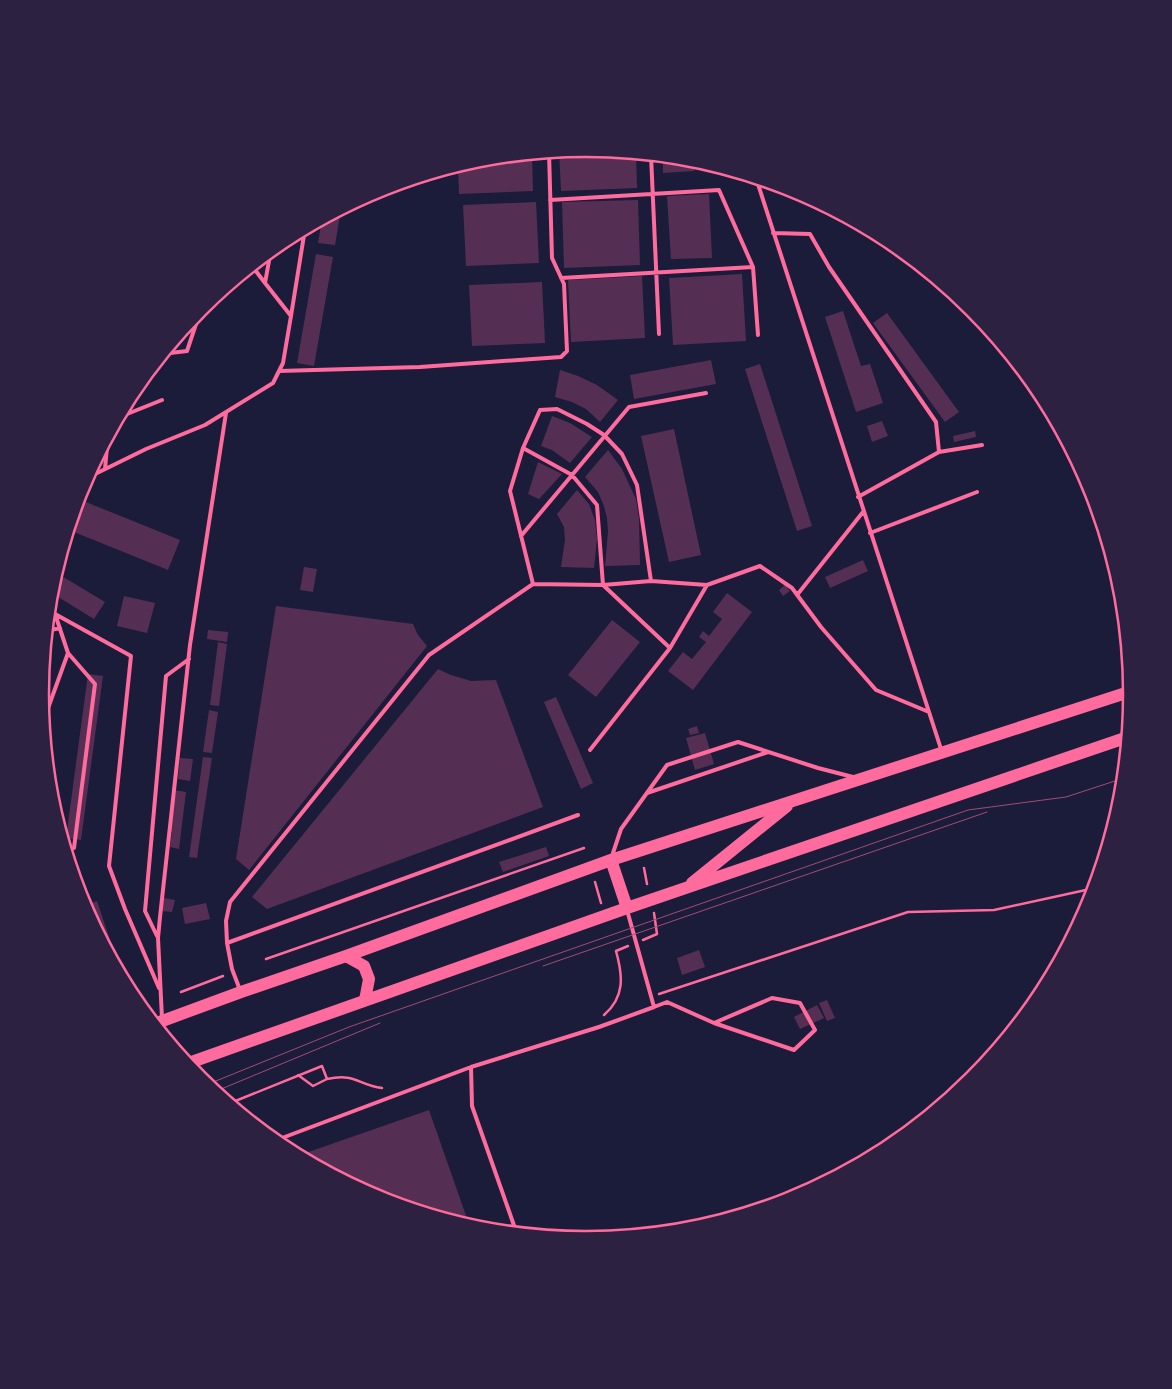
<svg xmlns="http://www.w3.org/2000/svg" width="1172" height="1389" viewBox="0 0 1172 1389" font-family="Roboto,sans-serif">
  <rect width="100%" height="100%" fill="#1b1b3a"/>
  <path fill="#542f53" d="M 586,149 L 636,153 L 637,188 L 561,191 L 559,151 Z
    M 532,154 L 533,191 L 459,194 L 458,166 L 480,159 Z
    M 663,156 L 693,159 L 694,171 L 663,173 Z
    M 709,194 L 712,258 L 671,259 L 667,196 Z
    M 638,200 L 640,265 L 564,268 L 562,202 Z
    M 536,202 L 539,263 L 466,266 L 463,205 Z
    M 341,209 L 335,245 L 318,243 L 322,219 Z
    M 316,254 L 333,257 L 314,366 L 297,363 Z
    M 742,274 L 746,341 L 673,345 L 669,278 Z
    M 642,276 L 645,338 L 571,342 L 568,280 Z
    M 542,282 L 545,343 L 472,346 L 469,285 Z
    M 843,311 L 861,366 L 870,364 L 883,403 L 856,412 L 825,317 Z
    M 887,313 L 959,412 L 945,422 L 873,323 Z
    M 711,360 L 716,384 L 634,399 L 630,375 Z
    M 760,364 L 812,526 L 797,531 L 745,369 Z
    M 560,370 L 578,376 L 597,385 L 618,400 L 600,422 L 586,409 L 572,402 L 555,397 Z
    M 552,416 L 570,423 L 592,437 L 570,463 L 552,450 L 541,446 Z
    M 882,421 L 888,436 L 872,442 L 867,426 Z
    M 674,429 L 701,555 L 669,562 L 641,436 Z
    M 975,431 L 976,437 L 954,442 L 953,436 Z
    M 608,450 L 622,469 L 636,499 L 639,518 L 640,565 L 605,566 L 608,532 L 607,518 L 604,506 L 598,492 L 585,477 Z
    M 538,462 L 562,474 L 539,499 L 528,494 Z
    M 577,490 L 589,504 L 595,520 L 597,539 L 594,568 L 561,567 L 565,540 L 564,527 L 557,514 Z
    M 81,500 L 180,540 L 168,570 L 69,530 Z
    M 863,560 L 868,571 L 830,588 L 825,577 Z
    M 304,567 L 317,569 L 313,592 L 300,590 Z
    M 55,572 L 105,602 L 94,619 L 50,592 Z
    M 785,585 L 790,591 L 783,596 L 779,590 Z
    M 727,593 L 752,612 L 693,690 L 668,671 L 683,652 L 692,659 L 706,642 L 699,637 L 703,631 L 709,636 L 722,619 L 713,612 Z
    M 124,596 L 155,603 L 147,633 L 117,626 Z
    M 276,606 L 413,624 L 418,635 L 427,646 L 249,870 L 236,859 Z
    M 612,620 L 640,642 L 596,697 L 568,675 Z
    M 208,630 L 228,632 L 227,642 L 207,639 Z
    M 218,642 L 227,644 L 219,706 L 210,705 Z
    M 438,669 L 451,675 L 471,681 L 496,680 L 543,807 L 267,909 L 252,897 Z
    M 88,674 L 103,676 L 81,840 L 66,838 Z
    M 556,697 L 593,783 L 581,789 L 544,702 Z
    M 209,710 L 218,712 L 212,753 L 203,752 Z
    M 697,726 L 699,733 L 690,735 L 688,729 Z
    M 705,733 L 714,764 L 695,770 L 686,738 Z
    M 203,757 L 212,758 L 197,858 L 189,857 Z
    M 180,758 L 193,759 L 190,781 L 178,779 Z
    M 174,790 L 186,792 L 179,849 L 170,847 L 172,832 L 170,831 Z
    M 546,847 L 549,856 L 503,872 L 499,862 Z
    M 164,898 L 175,900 L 172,912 L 162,911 Z
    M 97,901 L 123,979 L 122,980 L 83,906 Z
    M 206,903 L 210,919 L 185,924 L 182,908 Z
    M 699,950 L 705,967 L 682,975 L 677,958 Z
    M 827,1000 L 835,1018 L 827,1021 L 819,1003 Z
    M 817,1005 L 824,1018 L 800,1029 L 794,1017 Z
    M 429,1110 L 470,1227 L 377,1199 L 297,1156 Z"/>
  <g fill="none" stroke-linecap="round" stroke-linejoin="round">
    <path stroke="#ff6b9d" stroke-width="2.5" d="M 644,868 L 647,884
      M 595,882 L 601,903
      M 643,940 L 657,934 L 654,913
      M 266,959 L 584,848
      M 181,992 L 223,976
      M 659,994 L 908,912 L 994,910 L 1095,888
      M 604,1015 C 625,997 623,976 616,951 L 628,946
      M 327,1079 C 356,1073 358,1085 382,1088
      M 228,1104 L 322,1066 L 327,1079 L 313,1086 L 298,1075"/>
    <path stroke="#ff6b9d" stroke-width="4" d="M 651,155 L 659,334
      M 756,178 L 941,749
      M 550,200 L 719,190 L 753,267
      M 773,233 L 810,234 L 829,267 L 936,422 L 939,452
      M 252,266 L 265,283 L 271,250
      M 561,278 L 753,267 L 758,335
      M 291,316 L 305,229
      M 162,354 L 187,351 L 202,306
      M 279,371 L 420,367 L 561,357 L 567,351 L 564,284 L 552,258 L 549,152
      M 117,418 L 162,400
      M 523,448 L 572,475 L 597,505 L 603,585 L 670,648
      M 105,469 L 108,435
      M 86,477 L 91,476 L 146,449 L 205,425 L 273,383 L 283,363 L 291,316 L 265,283
      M 858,497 L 939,452 L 982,445
      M 870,533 L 977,492
      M 521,536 L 629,407 L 706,393
      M 533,584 L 510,491 L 523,448 L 540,410 L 557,409 L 587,424 L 604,435 L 622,454 L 637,485 L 651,581
      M 797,595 L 863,512
      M 48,609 L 55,614 L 68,653 L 95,684 L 74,848 L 66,851
      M 55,614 L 131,656 L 109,866 L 125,909 L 159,988
      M 46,631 L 60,628
      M 43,722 L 68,653
      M 590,750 L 670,648 L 707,585 L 760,566 L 792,588 L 821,627 L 876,690 L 929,712
      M 647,793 L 768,752
      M 612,856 L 621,829 L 667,765 L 738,742 L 818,768 L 853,777
      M 157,936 L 145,911 L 166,676 L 189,659
      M 227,943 L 226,921 L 230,902 L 429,655 L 533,584 L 603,585 L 651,581 L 707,585
      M 240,990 L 232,969 L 227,943 L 578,815
      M 654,1007 L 667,1002 L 714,1023 L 794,1050 L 815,1030 L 800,1003 L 772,998 L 714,1023
      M 162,1018 L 158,938 L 160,917 L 190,645 L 226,413
      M 471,1067 L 472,1106 L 517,1234
      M 274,1141 L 471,1067 L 599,1027 L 654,1007 L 627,910"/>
    <path stroke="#ff6b9d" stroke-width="12" d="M 611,860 L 627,908
      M 692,883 L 787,806
      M 346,956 L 364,966 L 369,979 L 365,1000
      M 154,1024 L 241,992 L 346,956 L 611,860 L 1132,691
      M 186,1064 L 627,908 L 1128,737"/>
    <path stroke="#a44b75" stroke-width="1" d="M 543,966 L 987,812
      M 206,1085 L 349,1027 L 968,810 L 1066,797 L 1124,778
      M 214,1092 L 380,1023"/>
  </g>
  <path d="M0 0H1172V1389H0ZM49 694a537 537 0 1 1 1074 0a537 537 0 1 1-1074 0Z" fill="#2d2142" fill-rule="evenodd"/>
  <path fill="none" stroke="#ff6b9d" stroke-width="2.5" d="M49 694a537 537 0 1 1 1074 0a537 537 0 1 1-1074 0Z"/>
</svg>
